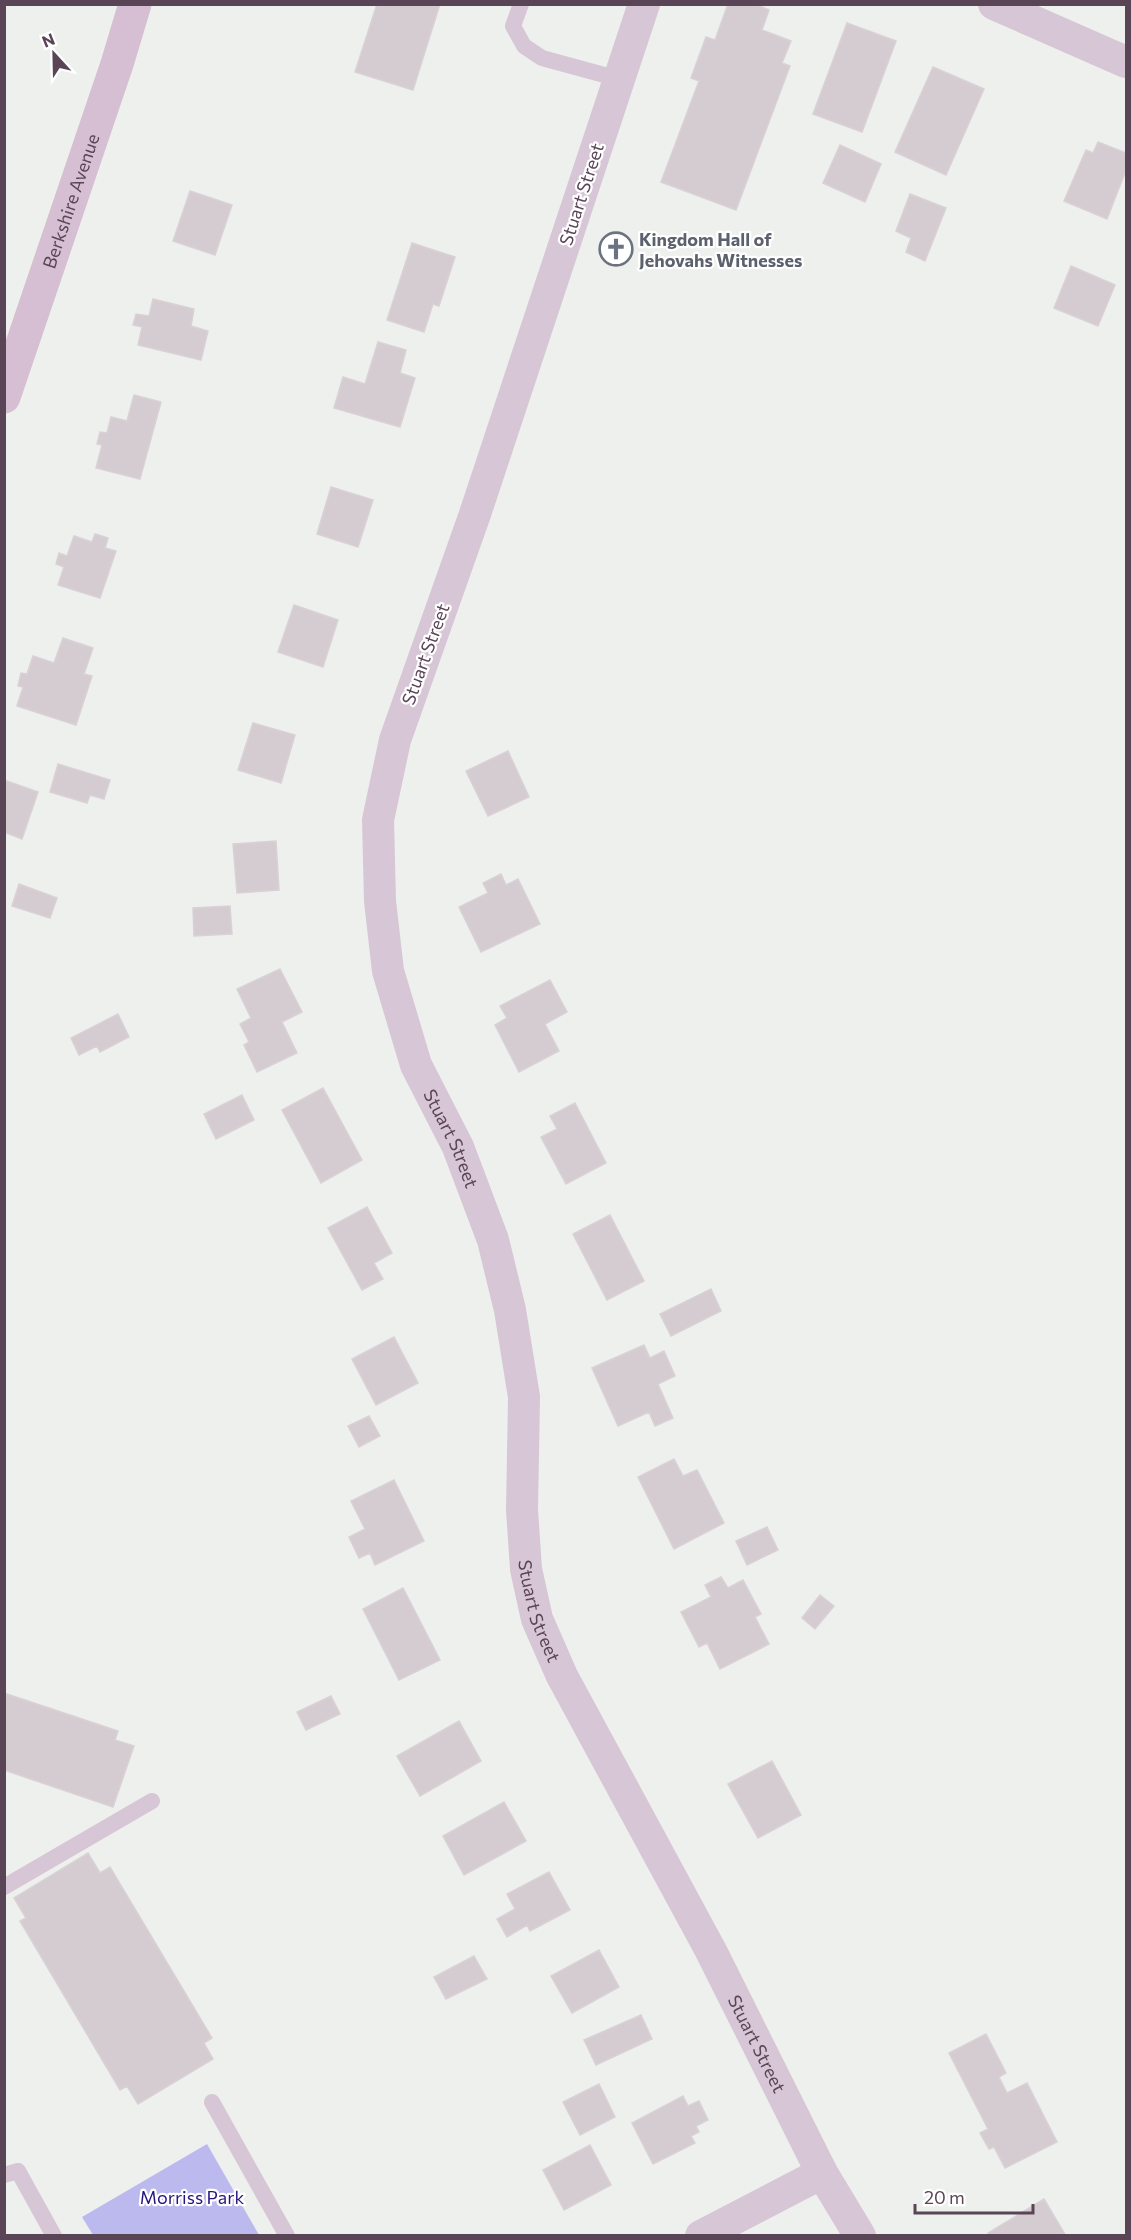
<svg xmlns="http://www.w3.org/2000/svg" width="1131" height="2240" viewBox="0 0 1131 2240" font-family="Commissioner,sans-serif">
  <rect width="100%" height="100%" fill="#eef0ed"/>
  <path fill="#bcb9ef" d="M 207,2144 L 259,2235 L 93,2235 L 82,2217 Z"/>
  <path fill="#d4ccd1" stroke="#d9d1d6" stroke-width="1.5" d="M 377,4 L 440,4 L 413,90 L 355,72 Z
    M 728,4 L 755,4 L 769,10 L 762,30 L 791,41 L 782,63 L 790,66 L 736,210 L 661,182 L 699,81 L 691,78 L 706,37 L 715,40 Z
    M 847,23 L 896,41 L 862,132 L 813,114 Z
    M 933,67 L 984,89 L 946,175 L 895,152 Z
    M 1098,142 L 1126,153 L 1126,170 L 1107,219 L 1064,201 L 1086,150 L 1093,153 Z
    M 840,145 L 881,164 L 865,202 L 823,183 Z
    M 190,191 L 232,205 L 215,255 L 173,241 Z
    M 910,194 L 946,208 L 925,261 L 906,252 L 911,238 L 896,231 Z
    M 412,243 L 455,257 L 439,306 L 433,304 L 424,332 L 387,320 Z
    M 1071,266 L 1115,285 L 1098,326 L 1054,308 Z
    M 153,299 L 194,309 L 191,326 L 208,331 L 201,360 L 138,345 L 142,327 L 133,325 L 136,314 L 149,316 Z
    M 378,342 L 406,350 L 400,373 L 415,378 L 400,427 L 334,408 L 343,377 L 365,384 Z
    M 134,395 L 161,402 L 140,479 L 96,468 L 102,445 L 97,444 L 100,432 L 107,433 L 111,417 L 127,421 Z
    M 331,487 L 373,500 L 358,547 L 317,534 Z
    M 95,534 L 108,538 L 105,548 L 116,551 L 100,598 L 58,585 L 64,567 L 56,564 L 59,553 L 67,556 L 74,536 L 92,542 Z
    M 294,605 L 338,620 L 323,667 L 278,652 Z
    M 63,638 L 93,648 L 84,674 L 92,676 L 76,725 L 17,706 L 23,687 L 18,686 L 21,673 L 27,674 L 33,656 L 54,663 Z
    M 253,723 L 295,735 L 281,783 L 238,770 Z
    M 508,751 L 529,797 L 488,816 L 466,771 Z
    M 58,764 L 110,780 L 104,799 L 90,795 L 87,803 L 50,792 Z
    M 4,780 L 38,792 L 22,839 L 4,832 Z
    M 276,841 L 279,890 L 237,893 L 233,844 Z
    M 501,874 L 506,885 L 518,879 L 540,924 L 481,952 L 459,907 L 488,893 L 483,883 Z
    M 19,884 L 57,898 L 50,918 L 12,906 Z
    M 230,906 L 232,934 L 194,936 L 193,908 Z
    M 280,969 L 302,1012 L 282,1022 L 297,1053 L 257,1072 L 244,1045 L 249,1042 L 240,1024 L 251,1018 L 237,989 Z
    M 550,980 L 567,1012 L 545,1024 L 559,1051 L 519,1072 L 495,1025 L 507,1018 L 500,1006 Z
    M 118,1014 L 129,1037 L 100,1052 L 97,1046 L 79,1055 L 71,1038 Z
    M 323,1088 L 362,1160 L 321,1183 L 282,1110 Z
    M 242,1095 L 254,1120 L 216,1139 L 204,1114 Z
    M 575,1103 L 606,1163 L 566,1184 L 541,1137 L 557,1129 L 550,1116 Z
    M 367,1207 L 392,1253 L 374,1263 L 383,1279 L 362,1290 L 328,1228 Z
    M 610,1215 L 644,1281 L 607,1300 L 573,1234 Z
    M 711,1289 L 721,1311 L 671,1336 L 660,1314 Z
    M 394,1337 L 418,1383 L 376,1405 L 352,1359 Z
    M 644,1345 L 650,1358 L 664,1351 L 675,1376 L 658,1384 L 673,1418 L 655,1426 L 649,1412 L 618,1426 L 592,1368 Z
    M 369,1416 L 380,1436 L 359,1447 L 348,1426 Z
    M 674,1459 L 683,1476 L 697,1470 L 724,1523 L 674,1549 L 638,1477 Z
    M 394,1480 L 424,1541 L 375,1565 L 370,1553 L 359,1558 L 349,1537 L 365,1529 L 351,1501 Z
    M 767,1527 L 778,1550 L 747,1565 L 736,1541 Z
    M 721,1577 L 728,1588 L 743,1580 L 761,1614 L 755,1617 L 769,1644 L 720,1669 L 707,1643 L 699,1647 L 681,1612 L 711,1597 L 705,1585 Z
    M 403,1588 L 440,1660 L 399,1680 L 363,1609 Z
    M 820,1595 L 834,1606 L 815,1629 L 802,1618 Z
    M 4,1693 L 118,1731 L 115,1740 L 134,1746 L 113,1807 L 4,1770 Z
    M 331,1696 L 340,1714 L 306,1730 L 297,1712 Z
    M 459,1721 L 481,1761 L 420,1796 L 397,1756 Z
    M 772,1761 L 801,1815 L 758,1838 L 728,1784 Z
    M 504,1802 L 526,1841 L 464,1875 L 443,1836 Z
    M 88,1853 L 100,1873 L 110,1867 L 212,2038 L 204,2043 L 213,2059 L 138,2104 L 127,2086 L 120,2090 L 20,1921 L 26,1918 L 14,1898 Z
    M 549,1872 L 570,1910 L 530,1931 L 527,1925 L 507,1937 L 497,1919 L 515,1909 L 507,1894 Z
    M 599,1950 L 619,1987 L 572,2013 L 551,1976 Z
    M 474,1956 L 487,1979 L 446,1999 L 434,1977 Z
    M 641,2015 L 652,2039 L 596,2065 L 584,2040 Z
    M 986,2034 L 1006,2073 L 999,2077 L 1007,2093 L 1027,2083 L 1057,2142 L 1005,2168 L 994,2147 L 989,2149 L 980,2133 L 988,2129 L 949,2053 Z
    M 599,2084 L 615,2117 L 580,2135 L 563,2102 Z
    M 683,2096 L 688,2106 L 699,2101 L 708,2120 L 696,2126 L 699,2132 L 691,2136 L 695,2143 L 653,2164 L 632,2123 Z
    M 590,2145 L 611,2185 L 564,2210 L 543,2170 Z
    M 1044,2199 L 1066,2236 L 989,2236 L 988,2233 Z"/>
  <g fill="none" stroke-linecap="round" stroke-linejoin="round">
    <path stroke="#d7c6d5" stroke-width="16" d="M 521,4 L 513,26 L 524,46 L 542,58 L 619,79
      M 4,1887 L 152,1801
      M 212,2102 L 287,2236
      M 4,2175 L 18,2171 L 54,2236"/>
    <g stroke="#d7c6d5" stroke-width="32">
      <path id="s1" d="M 644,4 L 475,514 L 395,740 L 378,820 L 380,901 L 388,971 L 416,1065 L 458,1147 L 493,1240 L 510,1310 L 524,1397 L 522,1510 L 526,1569 L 537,1619 L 562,1676 L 711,1951 L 822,2173 L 860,2236"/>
      <path d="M 994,4 L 1126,62"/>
      <path d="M 701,2236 L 822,2173"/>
    </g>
    <path stroke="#d6bfd2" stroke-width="33" id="s2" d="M 4,397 L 117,64 L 135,4"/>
  </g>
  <defs>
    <g id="church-ring" transform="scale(1.725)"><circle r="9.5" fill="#fff" stroke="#6b7280" stroke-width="1.5"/><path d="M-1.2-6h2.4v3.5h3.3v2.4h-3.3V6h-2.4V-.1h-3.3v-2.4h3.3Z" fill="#6b7280"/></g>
  </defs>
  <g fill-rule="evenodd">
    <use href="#church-ring" x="616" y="249"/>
  </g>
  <g text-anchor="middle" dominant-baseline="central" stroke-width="4.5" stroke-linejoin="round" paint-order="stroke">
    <g font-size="18" fill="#5a4557" stroke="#fff">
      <text transform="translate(581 194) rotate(-72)">Stuart Street</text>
      <text stroke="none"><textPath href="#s2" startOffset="207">Berkshire Avenue</textPath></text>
      <text transform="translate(425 654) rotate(-70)">Stuart Street</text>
      <text stroke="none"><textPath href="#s1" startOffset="1190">Stuart Street</textPath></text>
      <text stroke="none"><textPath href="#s1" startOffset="1676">Stuart Street</textPath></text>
      <text stroke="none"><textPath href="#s1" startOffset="2162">Stuart Street</textPath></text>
    </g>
    <g font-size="18" font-weight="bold" fill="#5b616d" stroke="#fff" text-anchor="start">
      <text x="639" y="239">Kingdom Hall of<tspan x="639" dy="21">Jehovahs Witnesses</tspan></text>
    </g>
    <g font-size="18" fill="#26157c" stroke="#fff">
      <text x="192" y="2197">Morriss Park</text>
    </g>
  </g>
  <rect width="1131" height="2240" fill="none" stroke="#5a4557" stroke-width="12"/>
  <g transform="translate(54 54) rotate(338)" stroke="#ffffff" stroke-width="4.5" paint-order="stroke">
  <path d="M0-4.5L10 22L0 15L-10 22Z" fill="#5a4557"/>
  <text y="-9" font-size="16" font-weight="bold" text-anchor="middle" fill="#5a4557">N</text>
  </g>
  <path d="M915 2204v9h118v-9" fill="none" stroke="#5a4557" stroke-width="3"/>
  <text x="924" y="2204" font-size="18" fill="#5a4557" stroke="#ffffff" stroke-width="4.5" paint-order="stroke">20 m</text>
</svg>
